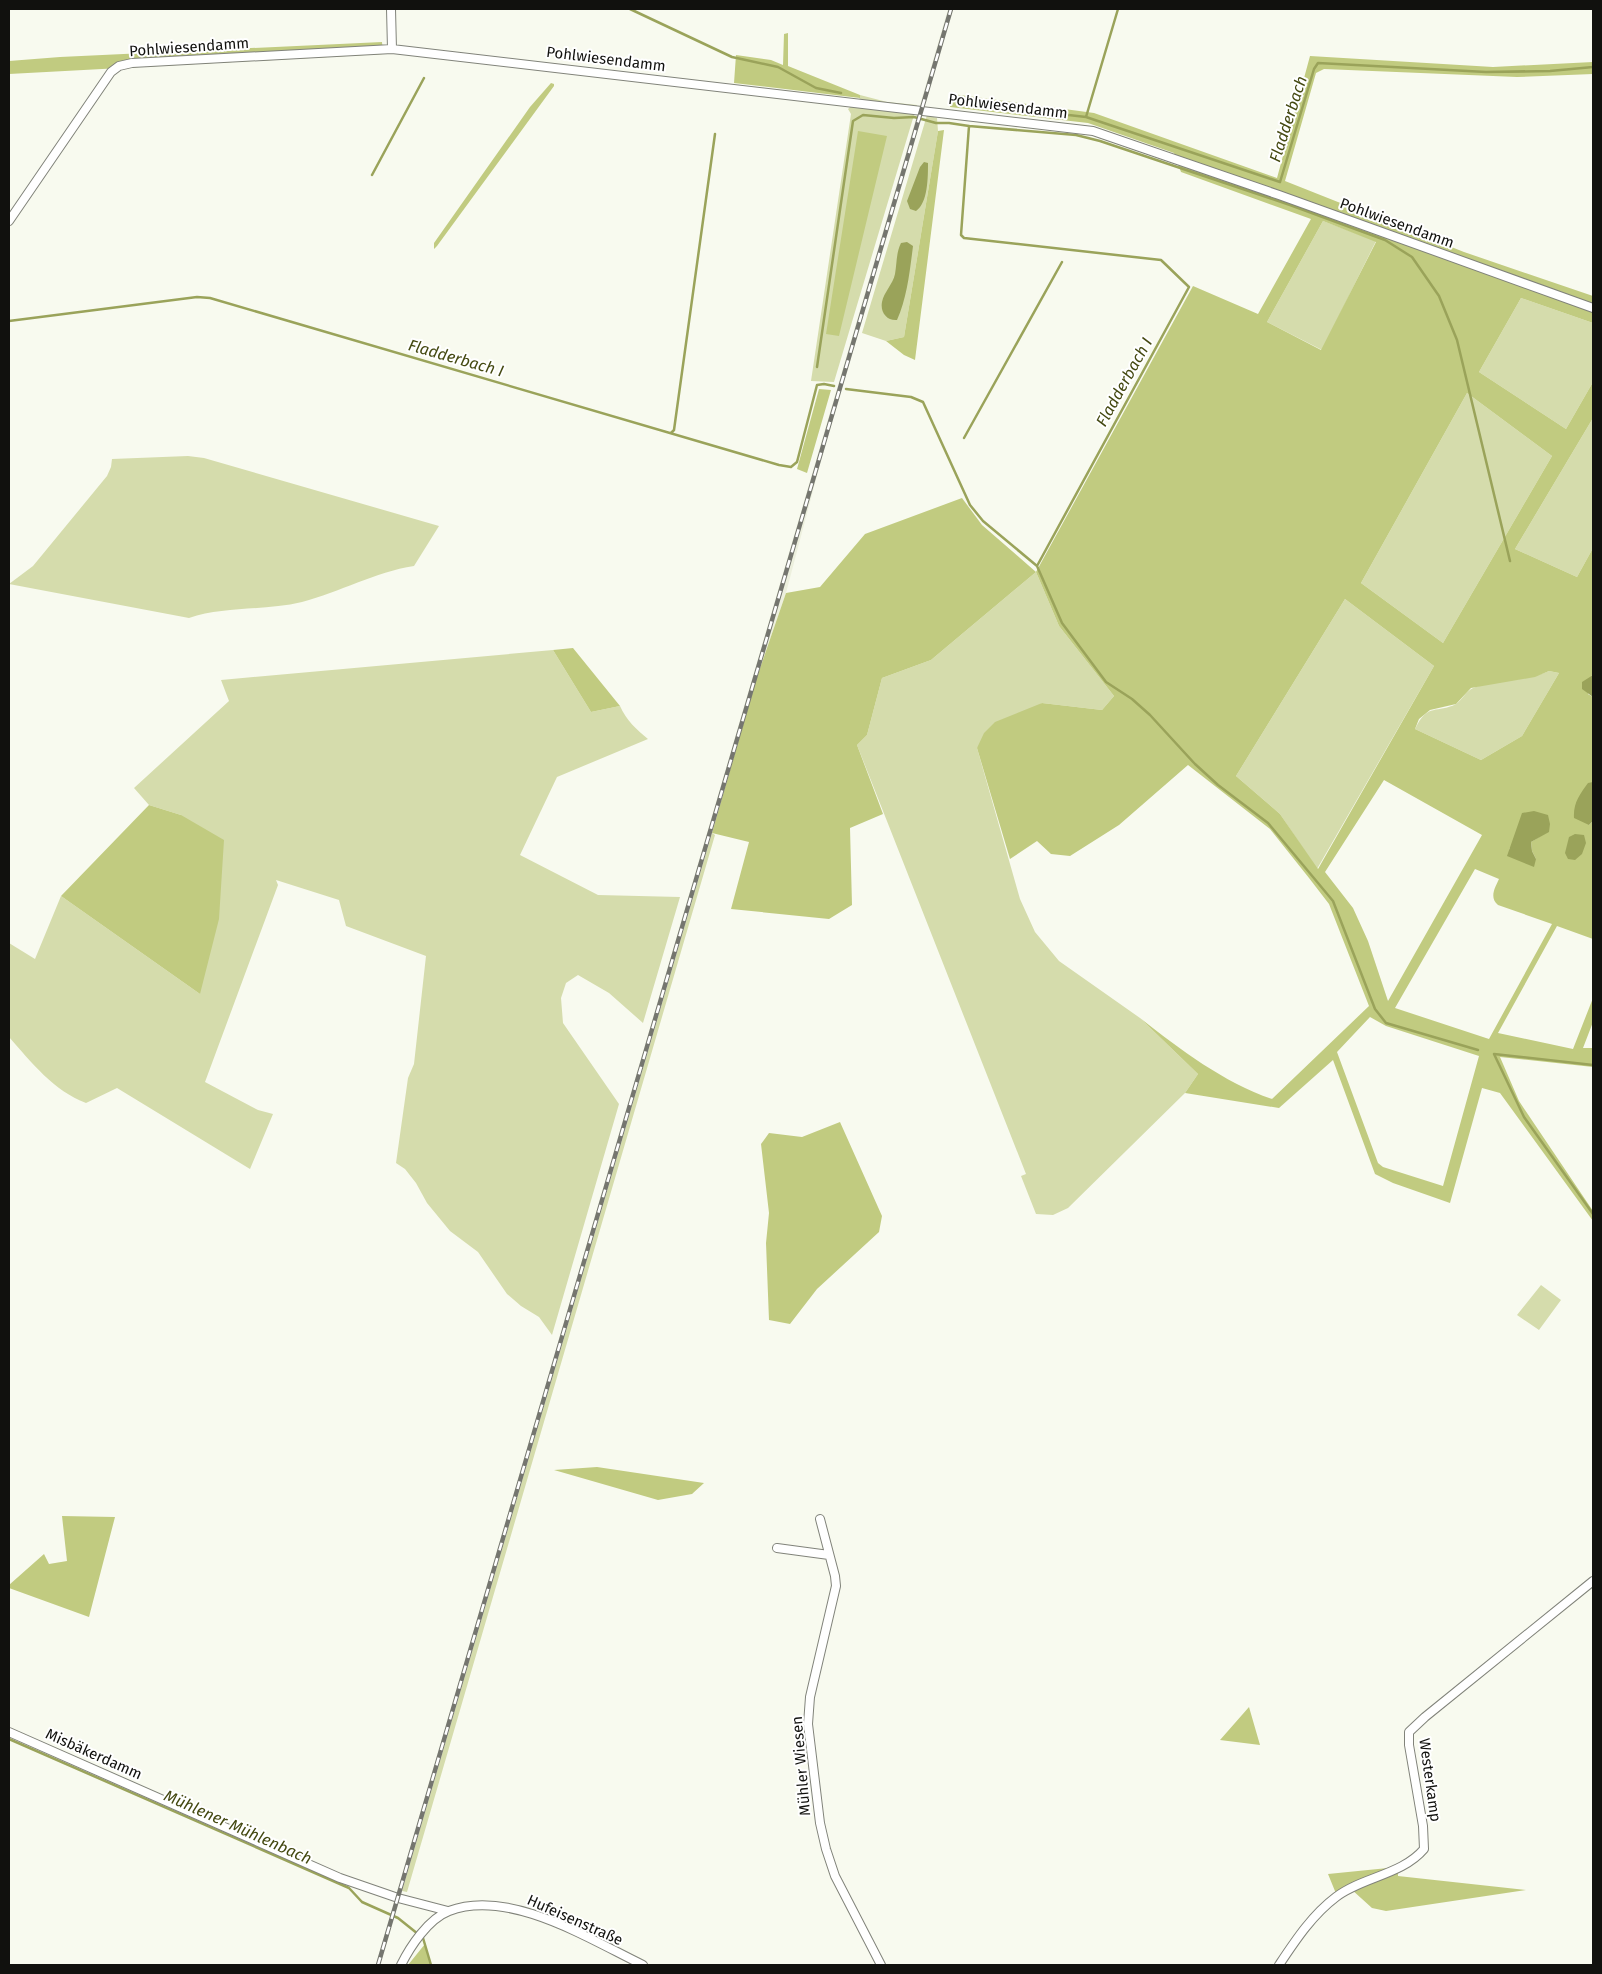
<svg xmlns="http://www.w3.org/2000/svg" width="1602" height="1974" viewBox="0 0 1602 1974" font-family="'Fira Sans',sans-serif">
  <rect width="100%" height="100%" fill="#f8faef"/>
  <path fill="#edf0de" d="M 948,9 L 953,9 L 823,453 L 786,593 L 756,680 L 380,1965 L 376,1965 Z"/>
  <path fill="#d5dcac" d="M 860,95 L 887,102 L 917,105 L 834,382 L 811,381 L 851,114 L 848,109 L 860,98 Z
    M 927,115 L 937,118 L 938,131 L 904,337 L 886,341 L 862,333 Z
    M 1323,221 L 1376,241 L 1322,350 L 1267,322 Z
    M 1521,298 L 1593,323 L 1593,382 L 1566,429 L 1479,372 Z
    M 1467,393 L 1552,456 L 1443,643 L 1361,583 Z
    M 1593,418 L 1593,548 L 1577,577 L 1515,549 Z
    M 188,456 L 204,458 L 439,526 L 414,566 C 375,572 340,592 302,602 C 265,611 224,606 189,618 L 9,584 L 33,566 L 107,476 L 111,467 L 112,459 Z
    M 1036,572 L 1059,626 L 1114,696 L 1102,710 L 1042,703 L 977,748 L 1020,899 L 1035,932 L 1059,961 L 1140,1018 L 1198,1074 L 1185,1093 L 1068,1208 L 1053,1215 L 1036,1214 L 1021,1176 L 1026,1174 L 857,745 L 867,735 L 882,678 L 931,660 Z
    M 1345,599 L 1434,666 L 1317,869 L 1280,814 L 1236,776 Z
    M 553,650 L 591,712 L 620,706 C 626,720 637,730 648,739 L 557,777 L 520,855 L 598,895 L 680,897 L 643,1023 L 609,993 L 578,975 L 566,983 L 561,998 L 563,1023 L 619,1104 L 552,1335 L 539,1317 L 521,1306 L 507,1294 L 478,1252 L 450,1231 L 427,1203 L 416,1183 L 405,1169 L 396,1163 L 408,1078 L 414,1064 L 426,956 L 346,926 L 339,900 L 276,880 L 278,885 L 205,1082 L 258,1110 L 273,1114 L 250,1169 L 117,1088 L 86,1103 C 54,1091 31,1062 9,1037 L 9,943 L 35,959 L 61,896 L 200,994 L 181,815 L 149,805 L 134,788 L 229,701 L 221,680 Z
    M 1549,671 L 1559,673 L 1522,736 L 1481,760 L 1415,729 C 1428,702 1437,714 1456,704 C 1462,700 1466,691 1473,688 C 1498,679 1523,682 1549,671 Z
    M 712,833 L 715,835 L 407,1892 L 402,1891 Z
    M 1541,1285 L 1561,1300 L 1539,1330 L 1517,1315 Z"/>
  <path fill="#c1cb80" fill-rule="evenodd" d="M 788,33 L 788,66 L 860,95 L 860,98 L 734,83 L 736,55 L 771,60 L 783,65 L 784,34 Z
    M 382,42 L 383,54 L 9,74 L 9,61 L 60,57 Z
    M 1310,56 L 1493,67 L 1593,62 L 1593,74 L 1517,77 L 1324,69 L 1316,73 L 1285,181 L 1464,252 L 1593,296 L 1593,323 L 1521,298 L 1479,372 L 1566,429 L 1593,382 L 1593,418 L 1515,549 L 1577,577 L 1593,548 L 1593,675 L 1592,675 L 1588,694 L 1593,697 L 1593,782 L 1589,825 L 1593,821 L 1593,939 L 1557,926 L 1498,1033 L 1573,1049 L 1593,998 L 1593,1022 L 1583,1048 L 1593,1048 L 1593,1067 L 1500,1057 L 1519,1101 L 1593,1211 L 1593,1221 L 1500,1093 L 1482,1088 L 1450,1203 L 1393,1183 L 1375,1174 L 1333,1060 L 1279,1108 L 1185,1093 L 1198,1074 L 1140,1018 C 1181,1050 1223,1082 1272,1099 L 1369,1006 L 1329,904 L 1309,878 L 1270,829 L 1188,765 L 1119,825 L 1070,856 L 1051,854 L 1037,841 L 1010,859 L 977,748 L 984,733 L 995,722 L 1042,703 L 1102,710 L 1114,696 L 1059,626 L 1036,572 L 931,660 L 882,678 L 867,735 L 857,745 L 883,814 L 850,828 L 852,905 L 829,919 L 731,909 L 749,842 L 712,833 L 756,680 L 786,593 L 820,587 L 865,534 L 962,498 L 982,525 L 1036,572 L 1193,286 L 1258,314 L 1311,219 L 1181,172 L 1174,153 L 1088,123 L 950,107 L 952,94 L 1094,113 L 1277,178 ZM 1323,221 L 1376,242 L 1321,350 L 1267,322 ZM 1467,393 L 1552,456 L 1443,643 L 1361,583 ZM 1345,599 L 1434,666 L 1318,869 L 1280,814 L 1236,776 ZM 1549,671 L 1559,673 L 1522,736 L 1481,760 L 1415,729 L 1419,719 L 1430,710 L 1456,704 L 1471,688 L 1535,677 ZM 1384,780 L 1482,835 L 1388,1001 L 1368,941 L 1353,908 L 1325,872 ZM 1549,831 L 1531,842 L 1532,851 L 1536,859 L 1509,849 ZM 1475,869 L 1499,879 C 1495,888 1489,897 1498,905 L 1552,924 L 1489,1039 L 1395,1008 ZM 1370,1017 L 1386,1026 L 1479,1056 L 1443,1186 L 1383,1167 L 1378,1163 L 1337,1052 Z
    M 551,83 L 554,84 L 554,86 L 437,246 L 434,249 L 434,243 L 530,107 Z
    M 944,130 L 915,360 L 904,355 L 886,341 L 904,337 L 938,131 Z
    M 858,131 L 887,136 L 839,336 L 826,334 Z
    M 819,389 L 831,390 L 807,473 L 797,469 Z
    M 573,648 L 620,706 L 591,712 L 553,650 Z
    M 149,805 L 181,815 L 224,840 L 219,919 L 200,994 L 61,896 Z
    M 840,1122 L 882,1216 L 879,1232 L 817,1289 L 790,1324 L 769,1320 L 766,1243 L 769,1213 L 761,1144 L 769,1133 L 802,1137 Z
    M 597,1467 L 704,1483 L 692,1494 L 658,1500 L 554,1470 Z
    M 62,1516 L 115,1517 L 89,1617 L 9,1588 L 9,1585 L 44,1554 L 49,1564 L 67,1561 Z
    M 1249,1707 L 1260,1745 L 1220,1740 Z
    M 1398,1867 L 1398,1876 L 1526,1890 L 1386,1911 L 1372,1908 L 1351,1889 L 1337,1896 L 1328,1874 Z
    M 425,1944 L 431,1965 L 408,1965 Z"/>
  <path fill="#9aa35a" d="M 924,162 L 928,163 C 928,177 928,203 916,211 L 910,209 L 907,201 L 920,167 Z
    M 907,242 L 913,246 C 910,270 907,298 897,320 C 887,321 880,312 882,302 C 884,292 893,284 895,274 C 897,263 896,253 901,243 Z
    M 1593,675 L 1593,697 L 1582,689 L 1582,682 Z
    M 1593,782 L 1593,821 L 1589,825 L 1574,818 C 1573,803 1580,794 1588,783 Z
    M 1534,811 L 1548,815 L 1550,824 L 1549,832 L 1531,842 L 1532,851 L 1536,859 L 1534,867 L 1507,856 L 1522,813 Z
    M 1575,834 L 1584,835 L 1586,843 L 1582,854 L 1575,860 L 1568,859 L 1565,853 L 1569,837 Z"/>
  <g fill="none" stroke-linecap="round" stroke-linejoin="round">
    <path stroke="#9aa35a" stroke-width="2.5" d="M 630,9 L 732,57 L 778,67 L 816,88 L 841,93
      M 956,102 L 1086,117 L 1280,182 L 1314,69 L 1318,63 L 1486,72 L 1550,71 L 1593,67
      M 1086,117 L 1118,9
      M 969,126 L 1076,135 L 1100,141 L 1290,205 L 1385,240 L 1412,257 L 1439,296 L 1457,340 L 1510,561
      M 372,175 L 424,78
      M 9,321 L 197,297 L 210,298 L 779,465 L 791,467 L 797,462 L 817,385 L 824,384 L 834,386
      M 817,367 L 853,121 L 863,115 L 894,118 L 914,117 L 936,123 L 949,123 L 969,126 L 961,235 L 964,238 L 1161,260 L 1189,287 L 1037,566 L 983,521 L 970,505 L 923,402 L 911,397 L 846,389
      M 671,433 L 674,430 L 715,134
      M 964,438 L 1062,262
      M 1037,566 L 1062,623 L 1106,682 L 1132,699 L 1150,715 L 1195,764 L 1218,785 L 1268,823 L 1333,901 L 1375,1009 L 1386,1023 L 1478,1050
      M 1593,1065 L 1494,1054 L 1524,1117 L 1593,1214
      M 9,1739 L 349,1888 L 362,1902 L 398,1918 L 423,1938 L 431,1965"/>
    <g stroke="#81837a" stroke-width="10">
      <path id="minor" d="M 391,9 L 392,49
        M 9,221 L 111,72 L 119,66 L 132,63 L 392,49 L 1093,131 L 1279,195 L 1593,308
        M 820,1519 L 835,1576 L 836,1586 L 810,1697 L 808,1724 L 820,1823 L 826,1849 L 835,1876 L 881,1965
        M 777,1548 L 829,1555
        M 9,1732 L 340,1878 L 398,1898 L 448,1911
        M 401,1965 C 410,1947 428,1919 449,1911 C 509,1888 589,1939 643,1965
        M 1279,1965 C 1295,1941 1312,1915 1336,1897 C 1362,1877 1402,1875 1424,1849 L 1423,1826 L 1409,1745 L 1409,1732 L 1425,1717 L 1593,1581"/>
    </g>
    <use href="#minor" stroke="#fff" stroke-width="8"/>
    <g stroke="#75766f" stroke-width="4.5">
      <path id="rail" d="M 378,1965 L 951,9"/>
    </g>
    <use href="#rail" stroke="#fff" stroke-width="2.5" stroke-dasharray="8" stroke-linecap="butt"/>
  </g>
  <g text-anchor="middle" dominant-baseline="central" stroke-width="4" stroke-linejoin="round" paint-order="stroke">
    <g font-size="15" fill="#11110e" stroke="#fff">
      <text transform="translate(189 47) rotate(-4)">Pohlwiesendamm</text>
      <text transform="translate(606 59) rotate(7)">Pohlwiesendamm</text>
      <text transform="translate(1008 106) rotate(7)">Pohlwiesendamm</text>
      <text transform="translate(1397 223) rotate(20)">Pohlwiesendamm</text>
      <text transform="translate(94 1754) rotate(24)">Misbäkerdamm</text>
      <text transform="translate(801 1766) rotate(-95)">Mühler Wiesen</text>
      <text transform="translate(1430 1780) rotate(82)">Westerkamp</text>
      <text transform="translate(575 1920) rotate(24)">Hufeisenstraße</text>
    </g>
    <g font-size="16" font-style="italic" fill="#444911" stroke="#fff">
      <text transform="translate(1288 119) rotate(-72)">Fladderbach</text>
      <text transform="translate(456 358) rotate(16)">Fladderbach I</text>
      <text transform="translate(1124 382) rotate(-61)">Fladderbach I</text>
      <text transform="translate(238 1827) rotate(24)">Mühlener Mühlenbach</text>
    </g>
  </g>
  <rect width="1602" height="1974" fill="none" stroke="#11110e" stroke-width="20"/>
</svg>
